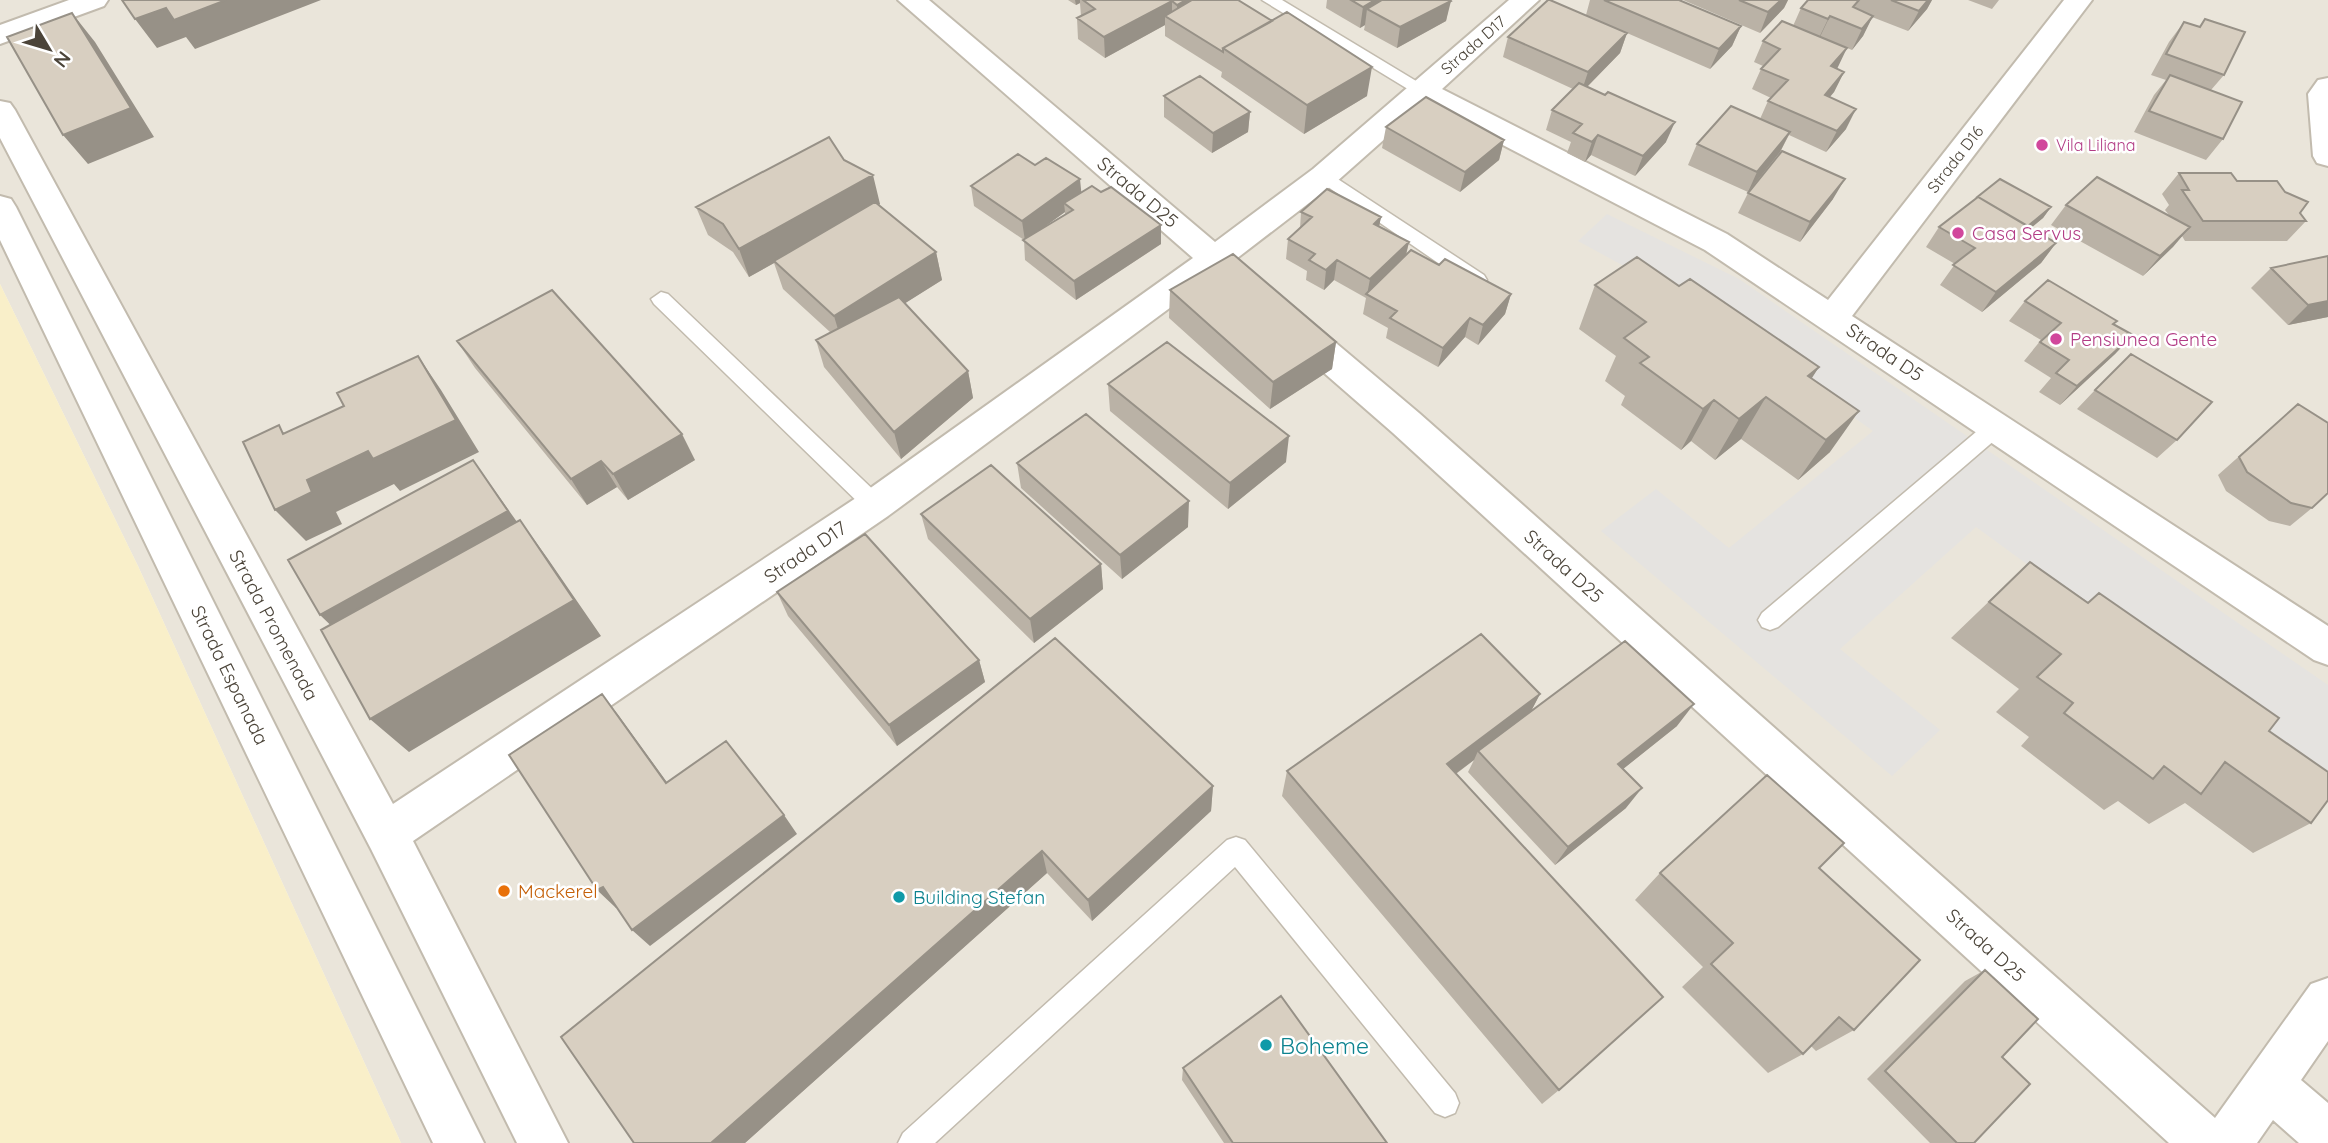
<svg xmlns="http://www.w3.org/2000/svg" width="2328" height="1143" viewBox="0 0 2328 1143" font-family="Quicksand,sans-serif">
  <rect width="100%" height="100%" fill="#f6f3ec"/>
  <path fill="#eae5da" d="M 0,0 L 2328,0 L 2328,1143 L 401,1143 L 138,566 L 0,284 Z"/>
  <path fill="#f9efc9" d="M 0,284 L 138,566 L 401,1143 L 0,1143 Z"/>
  <path fill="#e5e3e0" d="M 1607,214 L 1739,279 L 2328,685 L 2328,783 L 1976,527 L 1840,649 L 1940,730 L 1892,776 L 1601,531 L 1656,489 L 1729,548 L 1873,431 L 1699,307 L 1578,241 Z"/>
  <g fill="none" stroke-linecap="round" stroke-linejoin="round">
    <g stroke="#c2bbae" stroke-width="3">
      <path id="lane" d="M 1262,0 L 1282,0 L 1431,90 L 1422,95 L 1416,94 Z
        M 1324,170 L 1484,275 L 1487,280 L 1484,285 L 1470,285 L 1318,180 L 1315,176 L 1318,172 Z
        M 661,292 L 668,294 L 883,499 L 886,505 L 883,511 L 875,514 L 867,511 L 654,304 L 651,299 Z
        M 1996,419 L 2003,421 L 2007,427 L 2003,433 L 1778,627 L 1770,630 L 1762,627 L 1758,620 L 1762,613 L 1989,421 Z
        M 1236,837 L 1245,840 L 1455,1093 L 1459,1103 L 1455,1113 L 1445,1117 L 1435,1113 L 1235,867 L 935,1143 L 898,1143 L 903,1133 L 1227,840 Z"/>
    </g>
    <g stroke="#c2bbae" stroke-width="4">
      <path id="street" d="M 69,0 L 108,0 L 104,6 L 0,44 L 0,25 Z
        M 898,0 L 929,0 L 1215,242 L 1313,169 L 1509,0 L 1539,0 L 1442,89 L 1727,234 L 1828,300 L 2064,0 L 2092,0 L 1852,316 L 2328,626 L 2328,665 L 2314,660 L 1705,250 L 1424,104 L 1335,183 L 1236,259 L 1419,413 L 2215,1118 L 2311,984 L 2328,978 L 2328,1041 L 2301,1080 L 2328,1103 L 2328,1143 L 2299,1143 L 2273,1120 L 2257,1143 L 2169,1143 L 1393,433 L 1213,276 L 888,516 L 413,841 L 568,1143 L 517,1143 L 371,849 L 0,138 L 0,101 L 10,103 L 15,110 L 393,804 L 862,494 L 1193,258 Z
        M 2328,78 L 2328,166 L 2317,163 L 2313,156 L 2308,94 L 2318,80 Z
        M 0,196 L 11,199 L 16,207 L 484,1143 L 433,1143 L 0,240 Z"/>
    </g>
    <use href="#lane" fill="#fff" fill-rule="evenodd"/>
    <use href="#street" fill="#fff" fill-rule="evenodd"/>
  </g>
  <path fill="#bab2a6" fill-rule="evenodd" d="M 1068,0 L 1238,0 L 1367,96 L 1304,134 L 1221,77 L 1222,72 L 1165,36 L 1165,25 L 1105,58 L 1078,39 L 1077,18 L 1081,16 L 1080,3 L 1076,5 Z
    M 1327,0 L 1450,0 L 1446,21 L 1397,48 L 1364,30 L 1365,25 L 1360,28 L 1326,8 Z
    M 1590,0 L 1679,0 L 1741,26 L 1732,46 L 1710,69 L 1627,33 L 1620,53 L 1587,87 L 1666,142 L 1635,176 L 1591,155 L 1585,162 L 1567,153 L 1571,142 L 1546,130 L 1552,110 L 1573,89 L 1503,57 L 1508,37 L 1586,15 Z
    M 1683,0 L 1788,0 L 1784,8 L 1760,33 Z
    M 1808,0 L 1932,0 L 1927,9 L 1908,31 L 1872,17 L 1863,36 L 1852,50 L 1820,37 L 1837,69 L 1844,72 L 1834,92 L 1830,97 L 1846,129 L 1826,152 L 1789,135 L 1780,152 L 1748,192 L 1688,165 L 1697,144 L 1760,119 L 1768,101 L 1771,98 L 1752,89 L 1761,69 L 1763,66 L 1754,62 L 1763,41 L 1793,26 L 1801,8 Z
    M 1968,0 L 1999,0 L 1992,9 Z
    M 2205,19 L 2224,75 L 2211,90 L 2223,139 L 2206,160 L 2134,132 L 2154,95 L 2166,80 L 2151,75 L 2169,42 L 2184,22 L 2199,27 Z
    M 1164,96 L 1250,112 L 1248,132 L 1212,153 L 1164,117 Z
    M 1386,127 L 1504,140 L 1499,160 L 1460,192 L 1382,148 Z
    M 844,160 L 880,204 L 879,205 L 936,252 L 942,280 L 905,303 L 968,371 L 973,398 L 901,459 L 824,367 L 816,340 L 830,332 L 783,289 L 774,263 L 749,277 L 733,252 L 708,235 L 696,207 Z
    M 2179,173 L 2300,213 L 2306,221 L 2287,241 L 2185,241 L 2182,236 L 2143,276 L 2051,225 L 2066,205 L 2169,215 L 2165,210 L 2169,205 L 2162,194 Z
    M 971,186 L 1081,193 L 1161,244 L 1076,300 L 1025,260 L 1024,240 L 974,206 ZM 1065,212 L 1065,214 L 1038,231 Z
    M 1748,193 L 1833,199 L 1800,242 L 1738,213 Z
    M 1976,198 L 2051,207 L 2043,218 L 2030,228 L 2056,243 L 2041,263 L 1982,312 L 1940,285 L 1955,264 L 1926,247 L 1939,227 Z
    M 1301,212 L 1381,217 L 1379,226 L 1409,242 L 1406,256 L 1439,265 L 1511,294 L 1505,314 L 1478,345 L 1465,337 L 1438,367 L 1386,338 L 1388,328 L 1363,314 L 1366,298 L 1334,280 L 1324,290 L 1306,280 L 1307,271 L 1286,259 L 1288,239 L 1300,229 Z
    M 2328,256 L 2328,317 L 2288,325 L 2251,288 L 2271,268 Z
    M 1595,285 L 1679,286 L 1819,367 L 1811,378 L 1830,452 L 1798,480 L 1741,439 L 1715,460 L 1691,441 L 1681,450 L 1621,405 L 1625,396 L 1605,381 L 1616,356 L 1579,329 Z
    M 1170,290 L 1336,342 L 1332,369 L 1270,409 L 1169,318 Z
    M 2025,301 L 2117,321 L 2114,324 L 2133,335 L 2115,354 L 2060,405 L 2039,392 L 2051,378 L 2024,361 L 2041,340 L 2009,321 Z
    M 457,341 L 695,460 L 628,500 L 617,487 L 587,505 L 475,368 Z
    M 1108,384 L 1286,462 L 1228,509 L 1110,411 Z
    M 2095,390 L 2177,440 L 2157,458 L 2077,409 Z
    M 2298,404 L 2312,508 L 2290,526 L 2269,521 L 2226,491 L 2218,475 Z
    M 1017,463 L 1188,527 L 1122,579 L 1021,488 Z
    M 921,514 L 1101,564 L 1103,589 L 1034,643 L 928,539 Z
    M 2030,562 L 2088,602 L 2099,593 L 2269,731 L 2311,823 L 2253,853 L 2185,803 L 2149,824 L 2118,801 L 2104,810 L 2021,746 L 2029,737 L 1996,712 L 2019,689 L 1951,638 Z
    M 777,592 L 979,660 L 985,682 L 897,746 L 788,616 Z
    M 1055,638 L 1213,786 L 1211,811 L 1092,921 L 1047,873 L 745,1143 Z
    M 1540,694 L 1531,711 L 1677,726 L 1623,769 L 1626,808 L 1555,865 L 1468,772 L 1474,760 L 1456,774 L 1559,1090 L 1542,1104 L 1282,796 L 1287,771 Z
    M 1819,868 L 1854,1030 L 1816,1051 L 1811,1046 L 1803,1054 L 1768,1073 L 1682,987 L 1703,967 L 1635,900 L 1660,873 Z
    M 1985,970 L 2002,1057 L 1974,1143 L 1930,1143 L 1867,1079 L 1965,981 Z
    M 1183,1068 L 1387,1143 L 1224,1143 L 1182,1080 Z"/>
  <path fill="#979187" d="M 226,0 L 321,0 L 195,49 L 186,37 L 157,48 L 135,19 L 166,8 Z
    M 1075,0 L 1080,0 L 1080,3 L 1076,5 Z
    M 1186,0 L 1220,0 L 1177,23 L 1177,5 Z
    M 1375,0 L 1405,0 L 1367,9 L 1365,25 L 1360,28 L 1363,7 Z
    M 1781,0 L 1788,0 L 1784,8 L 1760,33 L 1768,12 Z
    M 1928,0 L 1932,0 L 1927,9 L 1908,31 L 1919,11 Z
    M 1172,1 L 1172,20 L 1165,16 L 1165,25 L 1105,58 L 1104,37 Z
    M 1451,1 L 1446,21 L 1397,48 L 1400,27 Z
    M 72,13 L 95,42 L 154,137 L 88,164 L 63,135 Z
    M 1830,16 L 1820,37 L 1818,40 L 1828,19 Z
    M 1873,16 L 1863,36 L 1852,50 L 1862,29 Z
    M 1741,26 L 1732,46 L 1710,69 L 1719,49 Z
    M 1627,33 L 1620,53 L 1581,93 L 1588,72 Z
    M 1847,48 L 1837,69 L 1831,66 Z
    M 1372,67 L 1367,96 L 1304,134 L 1307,105 Z
    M 1844,72 L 1834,92 L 1814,115 L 1825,95 Z
    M 1856,109 L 1846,129 L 1826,152 L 1837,131 Z
    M 1250,112 L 1248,132 L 1212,153 L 1213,133 Z
    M 1675,122 L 1666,142 L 1635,176 L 1643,156 Z
    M 1790,132 L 1780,152 L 1748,192 L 1757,172 Z
    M 1598,135 L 1591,155 L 1585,162 L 1592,142 Z
    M 1504,140 L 1499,160 L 1460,192 L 1465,172 Z
    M 873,175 L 880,204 L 749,277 L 739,249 Z
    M 1080,179 L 1082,199 L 1064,203 L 1065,212 L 1025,241 L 1022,221 Z
    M 1845,179 L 1833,199 L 1800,242 L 1810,222 Z
    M 2051,207 L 2043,218 L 2019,238 L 2027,227 Z
    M 1381,217 L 1377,237 L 1374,224 Z
    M 1161,225 L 1161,244 L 1076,300 L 1074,281 Z
    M 2190,227 L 2173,247 L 2143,276 L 2160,256 Z
    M 1409,242 L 1404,262 L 1367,295 L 1370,279 Z
    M 2056,243 L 2041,263 L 1982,312 L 1996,292 Z
    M 936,252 L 942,280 L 842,343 L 834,316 Z
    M 1337,260 L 1334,280 L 1324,290 L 1326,270 Z
    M 1511,294 L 1505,314 L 1478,345 L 1483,325 Z
    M 2328,301 L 2328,317 L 2288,325 L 2308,305 Z
    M 1470,318 L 1465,337 L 1438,367 L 1443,348 Z
    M 2133,335 L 2115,354 L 2060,405 L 2077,386 Z
    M 1336,342 L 1332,369 L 1270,409 L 1273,382 Z
    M 418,356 L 441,390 L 479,452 L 400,491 L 394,484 L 336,512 L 342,524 L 306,541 L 275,510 L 307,480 Z
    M 1819,367 L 1792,409 L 1808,376 Z
    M 968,371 L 973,398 L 901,459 L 894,432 Z
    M 1766,397 L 1741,439 L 1715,460 L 1739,419 Z
    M 1714,400 L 1691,441 L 1681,450 L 1703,409 Z
    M 1859,411 L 1830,452 L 1798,480 L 1826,440 Z
    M 682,434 L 695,460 L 628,500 L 613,474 Z
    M 1289,436 L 1286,462 L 1228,509 L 1230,483 Z
    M 473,460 L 527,536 L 345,639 L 320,615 Z
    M 601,461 L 617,487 L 587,505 L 571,479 Z
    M 1189,501 L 1188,527 L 1122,579 L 1120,555 Z
    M 520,520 L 548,559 L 601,636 L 409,752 L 370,719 Z
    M 1101,564 L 1103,589 L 1034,643 L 1030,619 Z
    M 979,660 L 985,682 L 897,746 L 889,725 Z
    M 602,694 L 619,716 L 682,803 L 666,783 Z
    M 1540,694 L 1526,721 L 1478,751 L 1474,760 L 1435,789 L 1447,764 Z
    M 1694,704 L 1677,726 L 1603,785 L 1618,764 Z
    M 1213,786 L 1211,811 L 1092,921 L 1088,900 Z
    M 1642,788 L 1626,808 L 1555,865 L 1568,847 Z
    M 784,815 L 797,834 L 650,946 L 632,930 Z
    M 1042,851 L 1047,873 L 745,1143 L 711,1143 Z
    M 603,887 L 621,904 L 616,908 L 597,890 Z"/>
  <path fill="#d8cfc1" stroke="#979187" stroke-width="2" d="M 122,0 L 226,0 L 174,20 L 166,8 L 135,19 Z
    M 1083,0 L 1186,0 L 1177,5 L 1172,1 L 1104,37 L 1077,18 L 1095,9 Z
    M 1192,0 L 1238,0 L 1272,21 L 1223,48 L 1223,52 L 1165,16 Z
    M 1351,0 L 1375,0 L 1363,7 Z
    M 1382,0 L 1450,0 L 1451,1 L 1400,27 L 1367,9 Z
    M 1548,0 L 1550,0 L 1627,33 L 1588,72 L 1508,37 Z
    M 1604,0 L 1679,0 L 1741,26 L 1719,49 Z
    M 1739,0 L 1781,0 L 1768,12 Z
    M 1808,0 L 1859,0 L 1853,7 L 1873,16 L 1862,29 L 1830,16 L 1828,19 L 1801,8 Z
    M 1891,0 L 1928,0 L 1919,11 Z
    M 1287,12 L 1372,67 L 1307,105 L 1223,48 Z
    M 72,13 L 131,108 L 63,135 L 7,37 Z
    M 2205,19 L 2245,32 L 2224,75 L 2166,54 L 2184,22 L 2200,27 Z
    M 1782,21 L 1847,48 L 1831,66 L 1844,72 L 1825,95 L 1856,109 L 1837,131 L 1768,101 L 1788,80 L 1761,69 L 1780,49 L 1763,41 Z
    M 2170,75 L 2242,102 L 2223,139 L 2149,111 Z
    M 1200,76 L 1250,112 L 1213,133 L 1164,96 Z
    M 1579,83 L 1605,95 L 1608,92 L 1675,122 L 1643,156 L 1598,135 L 1592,142 L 1573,133 L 1582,124 L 1552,110 Z
    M 1426,97 L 1504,140 L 1465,172 L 1386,127 Z
    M 1731,106 L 1790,132 L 1757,172 L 1697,144 Z
    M 829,137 L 844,160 L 873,175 L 739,249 L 723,224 L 696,207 Z
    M 1782,151 L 1845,179 L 1810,222 L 1748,193 Z
    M 1018,154 L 1035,165 L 1046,158 L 1080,179 L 1022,221 L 971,186 Z
    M 2179,173 L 2231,173 L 2237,181 L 2277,181 L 2285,192 L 2308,202 L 2300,213 L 2306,221 L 2203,221 L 2182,190 L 2189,190 Z
    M 2097,177 L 2190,227 L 2160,256 L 2066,205 Z
    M 2000,179 L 2051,207 L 2028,226 L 1978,197 L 1976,198 Z
    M 1092,186 L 1101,192 L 1111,187 L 1161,225 L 1074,281 L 1023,240 L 1073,210 L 1064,203 Z
    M 1327,189 L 1381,217 L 1374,224 L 1409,242 L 1370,279 L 1337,260 L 1326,270 L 1309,260 L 1315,254 L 1288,239 L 1312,217 L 1301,212 Z
    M 1978,197 L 2056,243 L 1996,292 L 1953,265 L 1975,248 L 1939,227 Z
    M 875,202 L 936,252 L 834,316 L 774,261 Z
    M 1411,250 L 1439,265 L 1445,259 L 1511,294 L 1483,325 L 1470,318 L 1443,348 L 1390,318 L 1397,311 L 1366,294 Z
    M 1233,254 L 1336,342 L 1273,382 L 1170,290 Z
    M 2328,256 L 2328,301 L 2308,305 L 2271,268 Z
    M 1637,257 L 1679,286 L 1690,279 L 1819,367 L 1808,376 L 1859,411 L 1826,440 L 1766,397 L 1739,419 L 1714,400 L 1703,409 L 1640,363 L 1649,357 L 1624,338 L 1646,322 L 1595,285 Z
    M 2048,280 L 2117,321 L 2113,324 L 2133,335 L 2077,386 L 2056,373 L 2069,360 L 2040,342 L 2061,323 L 2025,301 Z
    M 552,290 L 682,434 L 613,474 L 601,461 L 571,479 L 457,341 Z
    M 899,297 L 968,371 L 894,432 L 816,340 Z
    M 1167,342 L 1289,436 L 1230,483 L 1108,384 Z
    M 2131,354 L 2212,402 L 2177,440 L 2095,390 Z
    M 418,356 L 456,420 L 373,459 L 368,451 L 307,480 L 312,492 L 275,510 L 243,442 L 279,425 L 283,434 L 344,406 L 337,393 Z
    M 2298,404 L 2328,423 L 2328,493 L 2312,508 L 2291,503 L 2247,472 L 2239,457 Z
    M 1086,414 L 1189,501 L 1120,555 L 1017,463 Z
    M 473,460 L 508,511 L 320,615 L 288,560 Z
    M 991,465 L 1101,564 L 1030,619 L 921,514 Z
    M 520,520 L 574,600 L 370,719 L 321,630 Z
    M 865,534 L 979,660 L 889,725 L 777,592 Z
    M 2030,562 L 2088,603 L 2099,593 L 2279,718 L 2269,731 L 2328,772 L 2328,800 L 2311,823 L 2225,762 L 2201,794 L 2164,766 L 2153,779 L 2064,713 L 2073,703 L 2037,677 L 2061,654 L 1989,602 Z
    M 1481,634 L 1540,694 L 1447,764 L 1663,997 L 1559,1090 L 1287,771 Z
    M 1055,638 L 1213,786 L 1088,900 L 1042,851 L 711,1143 L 634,1143 L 561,1037 Z
    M 1625,641 L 1694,704 L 1618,764 L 1642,788 L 1568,847 L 1478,751 Z
    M 602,694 L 666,783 L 726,741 L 784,815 L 632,930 L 603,887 L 597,890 L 509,755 Z
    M 1767,775 L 1844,843 L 1819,868 L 1920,960 L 1854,1030 L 1839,1017 L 1803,1054 L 1711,964 L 1733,943 L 1660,873 Z
    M 1985,970 L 2038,1019 L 2002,1057 L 2030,1084 L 1974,1143 L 1957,1143 L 1885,1071 Z
    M 1281,996 L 1387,1143 L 1233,1143 L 1183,1068 Z"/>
  <g fill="#d1479c" stroke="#fff" stroke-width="2.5">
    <circle cx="2042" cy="145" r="7"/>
    <circle cx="1958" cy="233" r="7"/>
    <circle cx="2056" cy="339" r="7"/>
  </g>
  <circle fill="#e8710a" stroke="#fff" stroke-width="2.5" cx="504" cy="891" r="7"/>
  <g fill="#0f9aa8" stroke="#fff" stroke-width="2.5">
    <circle cx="899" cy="897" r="7"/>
    <circle cx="1266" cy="1045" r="7"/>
  </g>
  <g text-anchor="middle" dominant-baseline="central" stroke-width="5" stroke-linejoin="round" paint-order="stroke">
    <g font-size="16" fill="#4b4439" stroke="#fff">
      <text transform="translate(1473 45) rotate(-41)">Strada D17</text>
      <text transform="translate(1955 159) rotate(-52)">Strada D16</text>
    </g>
    <g font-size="16" fill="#b23c85" stroke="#fff" text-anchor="start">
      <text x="2056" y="145">Vila Liliana</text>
    </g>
    <g font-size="19" fill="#4b4439" stroke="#fff">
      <text transform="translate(1138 192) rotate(40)">Strada D25</text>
      <text transform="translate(1885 352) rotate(34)">Strada D5</text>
      <text transform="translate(805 552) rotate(-34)">Strada D17</text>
      <text transform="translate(1564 566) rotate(42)">Strada D25</text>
      <text transform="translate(274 625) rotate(62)">Strada Promenada</text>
      <text transform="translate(230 675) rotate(64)">Strada Espanada</text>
      <text transform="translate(1986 945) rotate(42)">Strada D25</text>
    </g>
    <g font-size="19" fill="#b23c85" stroke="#fff" text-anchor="start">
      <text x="1972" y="233">Casa Servus</text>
      <text x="2070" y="339">Pensiunea Gente</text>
    </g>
    <g font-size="19" fill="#c56008" stroke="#fff" text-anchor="start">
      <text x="518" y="891">Mackerel</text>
    </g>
    <g font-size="19" fill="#0d838f" stroke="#fff" text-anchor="start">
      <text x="913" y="897">Building Stefan</text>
    </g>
    <g font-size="23" fill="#0d838f" stroke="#fff" text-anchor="start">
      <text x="1280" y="1045">Boheme</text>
    </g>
  </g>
  <g transform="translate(49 49) rotate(128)" stroke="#ffffff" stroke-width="5" paint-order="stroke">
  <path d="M0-5L12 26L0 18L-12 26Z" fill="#4b4439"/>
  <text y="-10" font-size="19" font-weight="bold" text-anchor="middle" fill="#4b4439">N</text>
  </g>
</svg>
